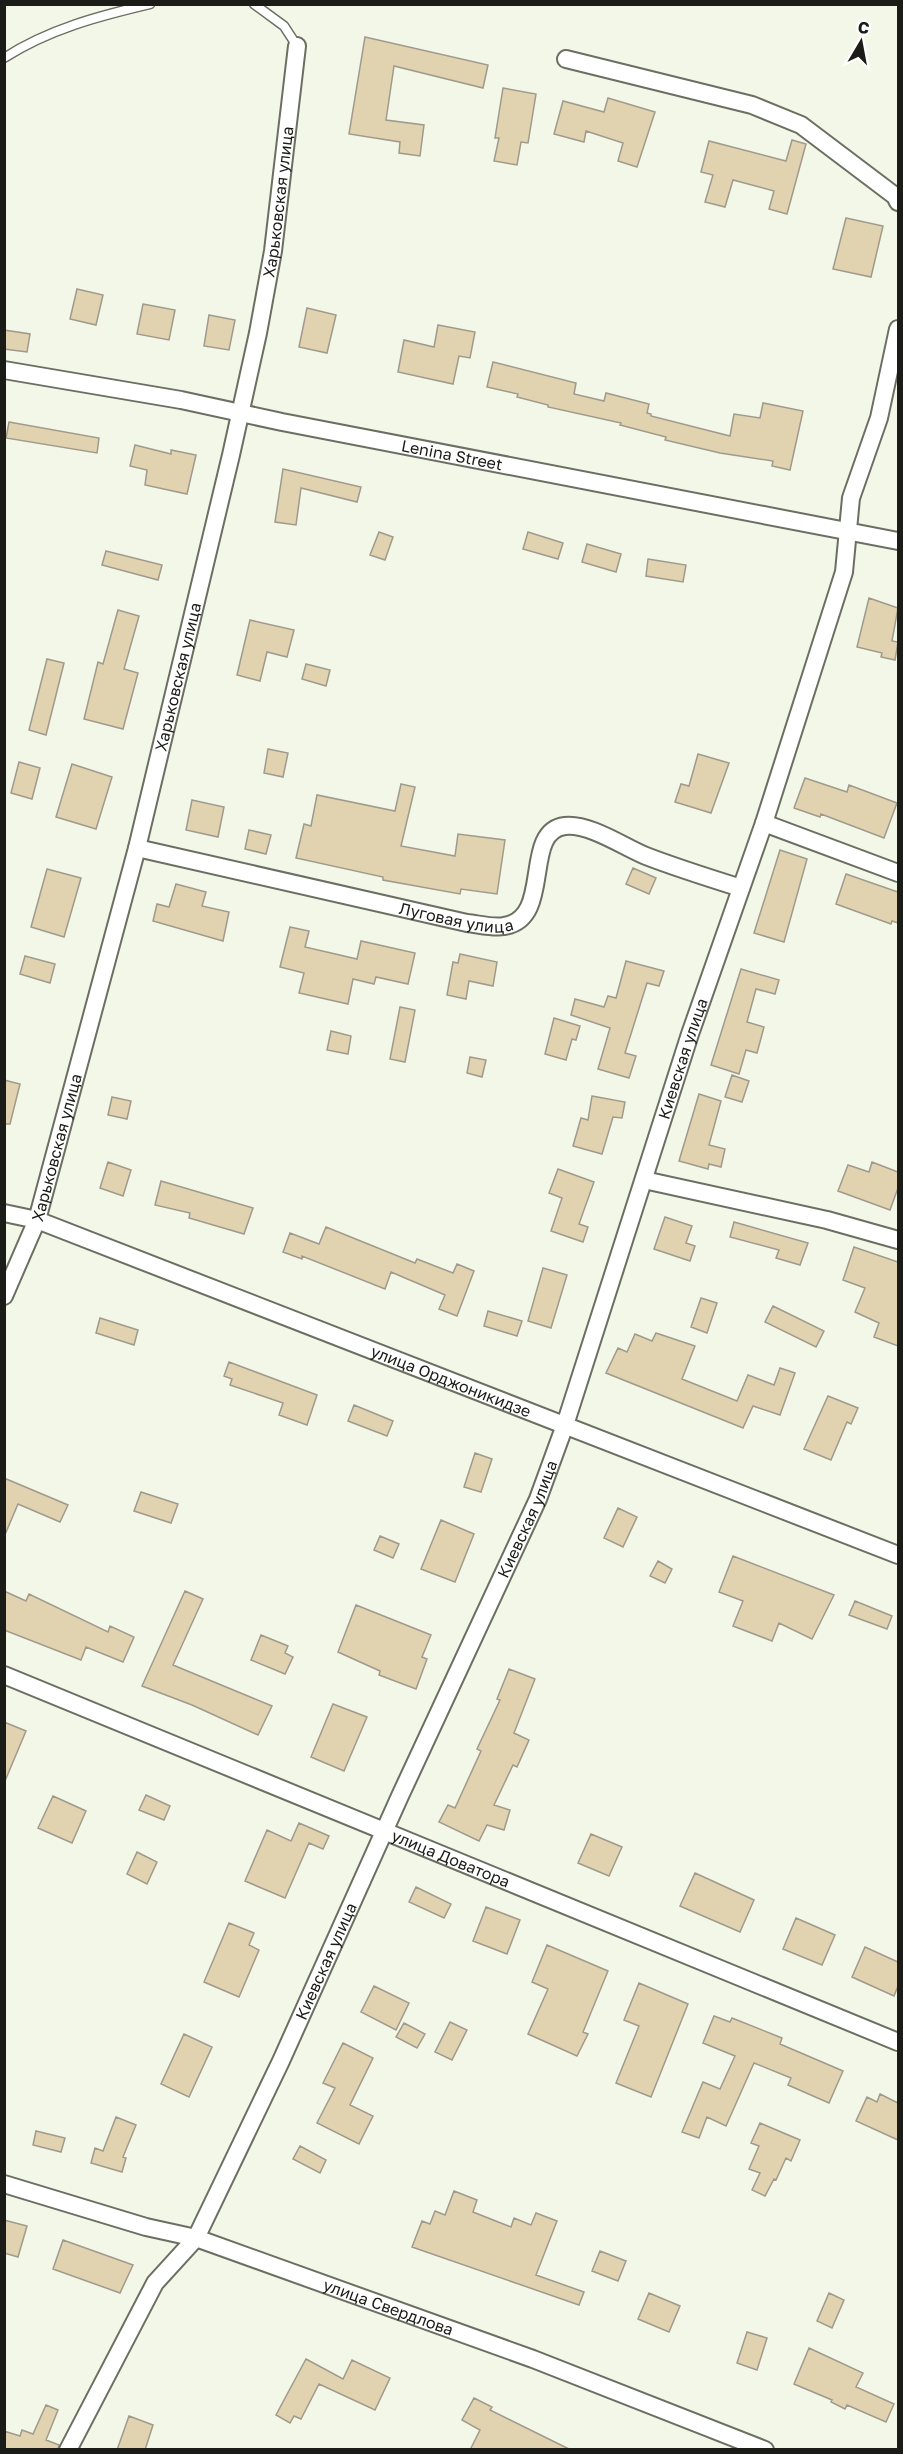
<svg xmlns="http://www.w3.org/2000/svg" width="903" height="2454" viewBox="0 0 903 2454" font-family="'Golos Text',sans-serif">
  <rect width="100%" height="100%" fill="#f2f7e8"/>
  <path fill="#e1d3b0" stroke="#a09a8d" stroke-width="1.5" d="M 365,37 L 488,65 L 483,88 L 394,66 L 386,120 L 424,125 L 420,156 L 399,153 L 400,142 L 349,134 Z
    M 503,88 L 536,94 L 528,143 L 521,142 L 517,165 L 494,161 L 499,138 L 495,138 Z
    M 608,98 L 655,112 L 637,167 L 618,161 L 623,143 L 586,131 L 584,142 L 554,134 L 563,101 L 604,112 Z
    M 792,140 L 806,144 L 787,214 L 769,209 L 774,191 L 733,180 L 725,207 L 705,202 L 713,175 L 701,172 L 709,141 L 786,161 Z
    M 846,218 L 883,226 L 871,277 L 833,269 Z
    M 77,289 L 103,295 L 96,325 L 70,319 Z
    M 143,304 L 175,310 L 169,340 L 137,334 Z
    M 307,308 L 336,315 L 327,353 L 299,347 Z
    M 209,315 L 235,320 L 229,350 L 204,346 Z
    M 438,325 L 475,332 L 470,358 L 459,356 L 453,384 L 398,372 L 404,340 L 434,347 Z
    M 4,330 L 30,334 L 27,352 L 4,349 Z
    M 493,362 L 576,383 L 574,394 L 604,401 L 606,393 L 649,404 L 647,413 L 651,414 L 651,416 L 730,436 L 734,414 L 760,418 L 763,403 L 803,411 L 790,470 L 772,466 L 773,461 L 720,453 L 665,440 L 666,437 L 620,425 L 621,423 L 548,407 L 548,405 L 517,397 L 518,394 L 487,387 Z
    M 9,422 L 99,438 L 97,453 L 6,438 Z
    M 135,445 L 171,454 L 171,450 L 196,455 L 187,494 L 145,485 L 147,470 L 130,466 Z
    M 283,469 L 361,487 L 357,502 L 301,488 L 296,525 L 275,522 Z
    M 379,532 L 393,537 L 385,560 L 370,555 Z
    M 528,532 L 563,543 L 558,559 L 523,549 Z
    M 587,544 L 621,554 L 616,572 L 582,562 Z
    M 106,551 L 162,565 L 158,580 L 102,565 Z
    M 648,559 L 686,565 L 683,582 L 646,576 Z
    M 869,598 L 898,608 L 892,641 L 898,642 L 895,660 L 881,657 L 882,653 L 857,647 Z
    M 118,610 L 139,616 L 124,669 L 138,673 L 123,729 L 84,719 L 98,662 L 103,664 Z
    M 250,620 L 294,630 L 287,657 L 267,652 L 260,681 L 237,675 Z
    M 47,659 L 64,663 L 46,735 L 29,730 Z
    M 306,664 L 330,670 L 326,686 L 302,679 Z
    M 268,749 L 288,753 L 283,777 L 264,773 Z
    M 698,754 L 729,763 L 711,813 L 675,802 L 681,784 L 689,786 Z
    M 19,762 L 40,768 L 32,799 L 11,793 Z
    M 72,764 L 112,777 L 96,829 L 56,817 Z
    M 805,778 L 847,792 L 849,785 L 897,803 L 884,838 L 821,814 L 820,817 L 794,808 Z
    M 401,784 L 415,787 L 401,846 L 455,856 L 458,834 L 505,840 L 497,894 L 461,889 L 460,894 L 383,880 L 383,877 L 296,858 L 304,824 L 311,826 L 317,795 L 395,811 Z
    M 192,800 L 224,807 L 218,837 L 186,830 Z
    M 249,830 L 271,835 L 266,854 L 245,849 Z
    M 780,850 L 807,859 L 784,942 L 754,933 Z
    M 633,868 L 656,878 L 649,894 L 626,884 Z
    M 47,869 L 81,878 L 64,937 L 31,927 Z
    M 846,874 L 898,892 L 898,923 L 892,921 L 891,924 L 836,904 Z
    M 176,884 L 206,892 L 202,906 L 229,912 L 223,941 L 153,921 L 157,904 L 169,907 Z
    M 290,927 L 309,931 L 305,947 L 357,959 L 361,941 L 415,953 L 408,984 L 376,977 L 374,984 L 353,979 L 348,1004 L 299,993 L 304,973 L 280,967 Z
    M 460,954 L 497,962 L 493,986 L 469,981 L 466,999 L 447,995 L 453,962 L 458,963 Z
    M 25,956 L 55,964 L 50,983 L 20,974 Z
    M 626,961 L 664,971 L 659,986 L 647,983 L 625,1053 L 636,1056 L 629,1078 L 598,1069 L 610,1028 L 571,1015 L 575,999 L 604,1007 L 608,996 L 616,998 Z
    M 741,969 L 779,980 L 775,994 L 756,989 L 747,1022 L 764,1027 L 757,1053 L 746,1050 L 739,1074 L 711,1065 Z
    M 400,1007 L 415,1010 L 405,1062 L 390,1059 Z
    M 554,1018 L 580,1026 L 576,1040 L 572,1039 L 566,1060 L 545,1054 Z
    M 331,1031 L 351,1036 L 348,1054 L 327,1050 Z
    M 470,1057 L 486,1060 L 482,1077 L 467,1073 Z
    M 732,1075 L 749,1081 L 742,1102 L 725,1097 Z
    M 4,1080 L 20,1084 L 10,1124 L 4,1124 Z
    M 699,1094 L 721,1101 L 709,1145 L 725,1149 L 721,1167 L 709,1164 L 708,1169 L 679,1161 Z
    M 592,1096 L 625,1102 L 622,1118 L 613,1117 L 602,1154 L 573,1146 L 581,1118 L 588,1120 Z
    M 112,1097 L 131,1101 L 127,1119 L 108,1115 Z
    M 108,1162 L 131,1170 L 123,1196 L 100,1188 Z
    M 872,1162 L 898,1172 L 898,1188 L 890,1210 L 838,1191 L 848,1165 L 869,1172 Z
    M 558,1169 L 594,1182 L 579,1224 L 588,1227 L 583,1242 L 551,1231 L 562,1198 L 549,1193 Z
    M 161,1181 L 253,1208 L 244,1234 L 189,1218 L 190,1213 L 155,1205 Z
    M 665,1217 L 692,1226 L 686,1243 L 695,1246 L 690,1261 L 654,1249 Z
    M 734,1222 L 808,1243 L 800,1265 L 776,1258 L 779,1250 L 730,1237 Z
    M 326,1227 L 415,1263 L 417,1259 L 453,1273 L 457,1264 L 474,1271 L 457,1316 L 439,1309 L 445,1295 L 391,1272 L 385,1289 L 302,1256 L 302,1259 L 283,1252 L 290,1233 L 319,1244 Z
    M 854,1247 L 898,1262 L 898,1346 L 874,1337 L 879,1323 L 855,1312 L 865,1288 L 843,1280 Z
    M 543,1268 L 567,1275 L 551,1328 L 528,1321 Z
    M 701,1298 L 717,1303 L 707,1333 L 691,1327 Z
    M 773,1306 L 824,1331 L 816,1347 L 765,1322 Z
    M 488,1311 L 522,1321 L 517,1336 L 484,1326 Z
    M 100,1318 L 138,1330 L 134,1345 L 96,1333 Z
    M 656,1333 L 695,1346 L 682,1379 L 737,1401 L 748,1375 L 774,1385 L 780,1368 L 795,1373 L 780,1415 L 753,1406 L 743,1428 L 606,1373 L 618,1348 L 627,1352 L 635,1334 L 652,1341 Z
    M 229,1362 L 317,1395 L 307,1425 L 279,1415 L 283,1403 L 230,1385 L 232,1379 L 224,1376 Z
    M 828,1396 L 858,1408 L 851,1424 L 847,1422 L 831,1460 L 804,1449 Z
    M 354,1405 L 393,1421 L 387,1436 L 348,1421 Z
    M 475,1453 L 492,1459 L 481,1492 L 464,1487 Z
    M 4,1478 L 68,1505 L 60,1522 L 18,1504 L 4,1537 Z
    M 141,1492 L 178,1504 L 171,1523 L 134,1511 Z
    M 618,1508 L 637,1517 L 623,1547 L 604,1538 Z
    M 441,1520 L 474,1534 L 455,1582 L 421,1569 Z
    M 380,1536 L 399,1544 L 393,1558 L 374,1550 Z
    M 733,1556 L 834,1595 L 812,1639 L 779,1623 L 772,1641 L 733,1626 L 743,1601 L 719,1592 Z
    M 658,1561 L 672,1569 L 665,1583 L 650,1576 Z
    M 4,1591 L 26,1601 L 29,1594 L 108,1632 L 110,1626 L 134,1637 L 123,1662 L 86,1647 L 81,1660 L 4,1630 Z
    M 185,1591 L 203,1599 L 173,1665 L 272,1706 L 258,1735 L 192,1705 L 142,1686 Z
    M 855,1601 L 892,1616 L 887,1629 L 849,1615 Z
    M 356,1605 L 431,1635 L 422,1657 L 427,1659 L 416,1689 L 379,1675 L 380,1671 L 338,1652 Z
    M 261,1635 L 288,1646 L 285,1653 L 293,1657 L 285,1674 L 251,1660 Z
    M 509,1669 L 535,1679 L 514,1733 L 529,1740 L 517,1767 L 513,1765 L 494,1805 L 510,1810 L 504,1830 L 487,1825 L 479,1841 L 439,1822 L 448,1805 L 455,1808 L 481,1751 L 477,1749 L 500,1700 L 497,1699 Z
    M 333,1704 L 367,1717 L 344,1771 L 311,1757 Z
    M 4,1722 L 26,1731 L 5,1781 L 4,1781 Z
    M 146,1795 L 170,1806 L 164,1820 L 139,1810 Z
    M 53,1796 L 86,1811 L 72,1843 L 38,1828 Z
    M 299,1823 L 329,1836 L 323,1849 L 309,1843 L 285,1898 L 245,1881 L 267,1830 L 291,1841 Z
    M 591,1834 L 622,1847 L 609,1876 L 578,1863 Z
    M 137,1852 L 157,1862 L 147,1884 L 127,1874 Z
    M 695,1873 L 754,1900 L 740,1932 L 680,1906 Z
    M 416,1887 L 451,1904 L 444,1918 L 409,1902 Z
    M 486,1907 L 520,1920 L 507,1954 L 473,1941 Z
    M 796,1918 L 835,1935 L 822,1965 L 783,1949 Z
    M 229,1923 L 254,1933 L 249,1945 L 259,1950 L 239,1997 L 204,1982 Z
    M 547,1945 L 608,1971 L 583,2032 L 588,2034 L 577,2056 L 528,2034 L 548,1989 L 532,1982 Z
    M 865,1947 L 898,1962 L 898,1986 L 894,1996 L 852,1977 Z
    M 639,1983 L 688,2004 L 651,2097 L 616,2083 L 639,2026 L 624,2020 Z
    M 374,1986 L 409,2003 L 396,2030 L 361,2012 Z
    M 714,2016 L 730,2022 L 732,2018 L 782,2038 L 780,2044 L 843,2071 L 829,2103 L 788,2085 L 791,2078 L 754,2063 L 726,2126 L 707,2117 L 699,2138 L 682,2132 L 703,2082 L 720,2089 L 735,2056 L 703,2043 Z
    M 450,2022 L 467,2030 L 452,2060 L 435,2052 Z
    M 404,2023 L 425,2034 L 417,2048 L 396,2037 Z
    M 184,2034 L 212,2047 L 189,2097 L 161,2084 Z
    M 343,2043 L 373,2058 L 350,2105 L 373,2116 L 359,2144 L 317,2123 L 335,2088 L 323,2083 Z
    M 880,2094 L 898,2103 L 898,2140 L 856,2121 L 867,2097 L 877,2102 Z
    M 116,2117 L 136,2125 L 123,2157 L 126,2158 L 122,2172 L 91,2163 L 95,2148 L 103,2151 Z
    M 760,2123 L 800,2140 L 791,2161 L 786,2158 L 776,2180 L 774,2179 L 765,2196 L 752,2190 L 760,2173 L 749,2169 L 759,2146 L 751,2143 Z
    M 36,2131 L 65,2138 L 61,2152 L 33,2145 Z
    M 300,2146 L 326,2160 L 320,2173 L 293,2159 Z
    M 454,2191 L 477,2200 L 473,2212 L 511,2227 L 514,2218 L 531,2225 L 536,2213 L 557,2221 L 536,2275 L 584,2292 L 579,2305 L 412,2247 L 422,2221 L 430,2224 L 435,2211 L 445,2215 Z
    M 4,2220 L 27,2226 L 18,2257 L 4,2253 Z
    M 63,2240 L 133,2265 L 120,2293 L 53,2269 Z
    M 600,2251 L 626,2261 L 618,2281 L 592,2271 Z
    M 649,2293 L 680,2306 L 669,2332 L 638,2319 Z
    M 829,2293 L 844,2300 L 832,2328 L 817,2321 Z
    M 747,2332 L 767,2338 L 757,2370 L 737,2363 Z
    M 809,2348 L 863,2373 L 856,2387 L 894,2404 L 886,2422 L 847,2405 L 845,2409 L 831,2402 L 832,2400 L 794,2384 Z
    M 306,2359 L 343,2379 L 352,2360 L 390,2378 L 375,2410 L 319,2384 L 301,2419 L 294,2416 L 290,2423 L 276,2415 Z
    M 474,2398 L 492,2407 L 490,2410 L 571,2450 L 470,2450 L 480,2430 L 462,2420 Z
    M 46,2405 L 58,2410 L 46,2440 L 59,2445 L 58,2450 L 4,2450 L 4,2431 L 20,2436 L 22,2430 L 33,2434 Z
    M 129,2416 L 153,2425 L 145,2450 L 117,2450 Z"/>
  <g fill="none" stroke-linecap="round" stroke-linejoin="round">
    <g stroke="#6b6f62" stroke-width="11">
      <path id="service" d="M 254,4 L 284,26 L 297,46
        M 4,58 C 49,29 99,16 150,4"/>
    </g>
    <g stroke="#6b6f62" stroke-width="20">
      <g id="minor">
        <path d="M 566,59 L 752,105 L 801,125 L 895,196 L 898,202"/>
        <path id="s1" d="M 4,370 L 181,400 L 282,422 L 898,541"/>
        <path d="M 764,823 L 898,873"/>
        <path id="s2" d="M 137,848 L 467,923 C 478,924 493,928 504,926 C 554,919 521,831 565,826 C 589,823 624,847 646,856 C 677,868 709,878 741,888"/>
        <path d="M 644,1180 L 827,1220 L 898,1240"/>
        <path id="s3" d="M 4,1213 L 37,1220 L 898,1555"/>
        <path id="s4" d="M 4,1296 L 37,1220 L 137,848 L 231,455 L 258,333 L 273,251 L 297,46"/>
        <path id="s5" d="M 4,1675 L 898,2042"/>
        <path id="s6" d="M 4,2184 L 146,2227 L 196,2238 L 533,2359 L 765,2450"/>
        <path id="s7" d="M 68,2450 L 155,2283 L 196,2238 L 281,2061 L 400,1796 L 538,1499 L 565,1425 L 690,1034 L 764,823 L 844,572 L 851,498 L 879,418 L 898,329"/>
      </g>
    </g>
    <use href="#service" stroke="#fff" stroke-width="8"/>
    <use href="#minor" stroke="#fff" stroke-width="16"/>
  </g>
  <g text-anchor="middle" dominant-baseline="central" stroke-width="6" stroke-linejoin="round" paint-order="stroke">
    <g font-size="16" fill="#1b1c17" stroke="#fff">
      <text stroke="none"><textPath href="#s4" startOffset="1130">Харьковская улица</textPath></text>
      <text stroke="none"><textPath href="#s1" startOffset="456">Lenina Street</textPath></text>
      <text stroke="none"><textPath href="#s4" startOffset="644">Харьковская улица</textPath></text>
      <text stroke="none"><textPath href="#s2" startOffset="327">Луговая улица</textPath></text>
      <text stroke="none"><textPath href="#s7" startOffset="1527">Киевская улица</textPath></text>
      <text stroke="none"><textPath href="#s4" startOffset="158">Харьковская улица</textPath></text>
      <text stroke="none"><textPath href="#s3" startOffset="478">улица Орджоникидзе</textPath></text>
      <text stroke="none"><textPath href="#s7" startOffset="1041">Киевская улица</textPath></text>
      <text stroke="none"><textPath href="#s5" startOffset="483">улица Доватора</textPath></text>
      <text stroke="none"><textPath href="#s7" startOffset="555">Киевская улица</textPath></text>
      <text stroke="none"><textPath href="#s6" startOffset="404">улица Свердлова</textPath></text>
    </g>
  </g>
  <rect width="903" height="2454" fill="none" stroke="#1b1c17" stroke-width="12"/>
  <g transform="translate(861 42) rotate(10)" stroke="#ffffff" stroke-width="4.5" paint-order="stroke">
  <path d="M0-4.5L10 22L0 15L-10 22Z" fill="#1b1c17"/>
  <text y="-9" font-size="16" font-weight="bold" text-anchor="middle" fill="#1b1c17">С</text>
  </g>
</svg>
